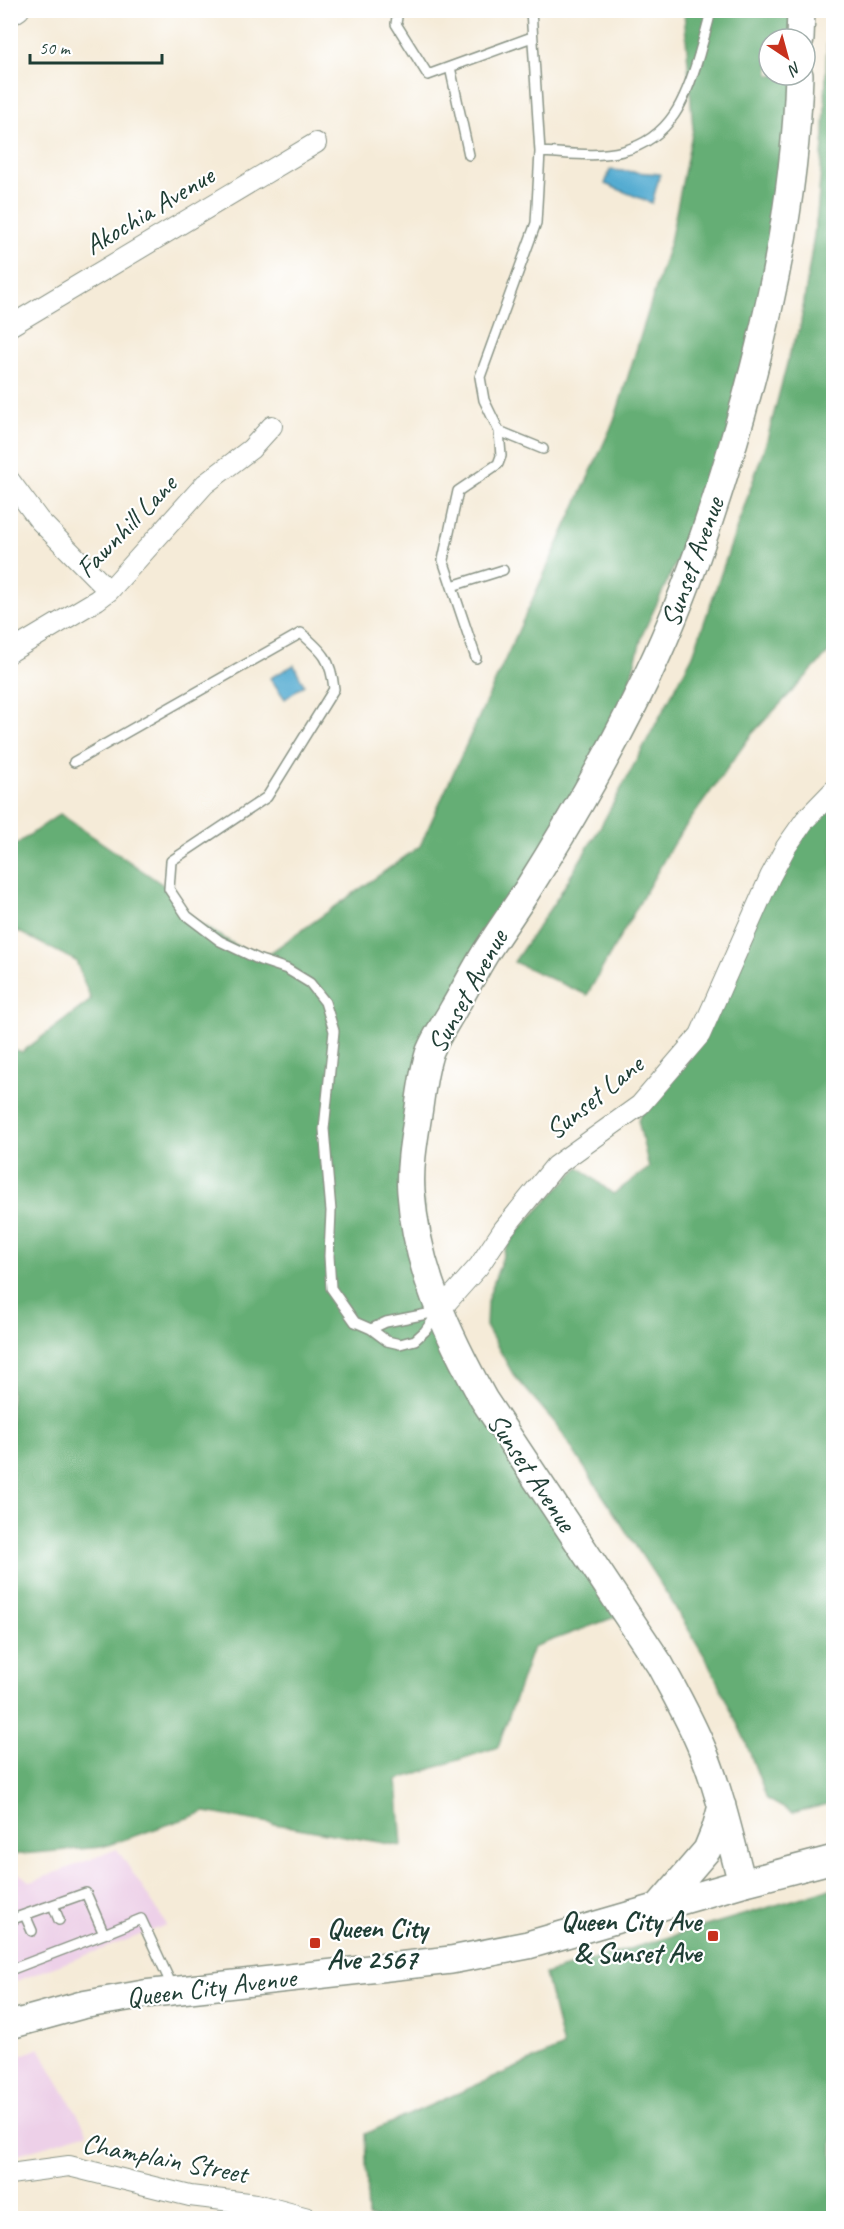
<svg xmlns="http://www.w3.org/2000/svg" width="844" height="2229" viewBox="0 0 844 2229" font-family="Caveat,sans-serif">
  <rect width="100%" height="100%" fill="#fff"/>
  <filter id="ink" filterUnits="userSpaceOnUse"><feTurbulence type="fractalNoise" baseFrequency=".0167" numOctaves="2"/><feDisplacementMap in="SourceGraphic" scale="12" xChannelSelector="R" yChannelSelector="G"/><feConvolveMatrix kernelMatrix="1 2 1 2 8 2 1 2 1" color-interpolation-filters="sRGB"/></filter>
  <filter id="wash" filterUnits="userSpaceOnUse"><feTurbulence type="fractalNoise" baseFrequency=".008" numOctaves="4" result="noise"/><feDisplacementMap in="SourceGraphic" scale="24" xChannelSelector="R" yChannelSelector="G"/><feGaussianBlur stdDeviation="1.35" result="paint"/><feColorMatrix in="noise" values="0 0 0 0 0 0 0 0 0 0 0 0 0 0 0 0 0 1.4 0 .05"/><feComposite in="paint" operator="in"/></filter>
  <g filter="url(#wash)">
    <rect width="100%" height="100%" fill="#f5ebd8"/>
    <path fill="#edd0e8" d="M 117,1849 L 167,1925 L 11,1983 L 11,1868 L 31,1882 Z
      M 39,2048 L 88,2133 L 11,2156 L 11,2060 Z"/>
    <path fill="#65ae75" stroke="#427654" stroke-width="1.5" d="M 684,11 L 801,11 L 800,39 L 769,39 L 769,75 L 799,75 L 737,433 L 643,633 L 614,739 L 431,1050 L 414,1141 L 439,1311 L 626,1613 L 533,1647 L 498,1747 L 397,1780 L 402,1846 L 205,1812 L 102,1847 L 11,1855 L 11,1049 L 22,1052 L 91,1000 L 76,961 L 15,930 L 11,924 L 11,848 L 60,814 L 169,889 L 187,916 L 260,960 L 420,846 L 614,421 L 670,242 L 693,129 Z
      M 827,44 L 834,45 L 833,648 L 751,735 L 673,844 L 587,995 L 514,962 L 558,897 L 602,824 L 693,655 L 767,440 L 790,352 L 800,328 L 817,215 L 824,134 Z
      M 833,790 L 833,1803 L 792,1813 L 767,1799 L 745,1740 L 707,1660 L 669,1597 L 556,1424 L 513,1374 L 486,1326 L 487,1302 L 505,1250 L 518,1231 L 579,1167 L 613,1194 L 649,1168 L 638,1120 L 662,1080 L 700,1035 L 770,877 Z
      M 833,1888 L 833,2218 L 368,2218 L 365,2134 L 563,2047 L 545,1974 Z"/>
    <path fill="#54acd1" stroke="#3a7482" stroke-width="1.5" d="M 610,170 L 660,174 L 652,203 L 605,184 Z
      M 294,665 L 304,685 L 285,699 L 270,678 Z"/>
  </g>
  <g filter="url(#ink)">
    <g fill="none" stroke-linecap="round" stroke-linejoin="round">
      <g stroke="#8a9486" stroke-width="12">
        <path id="lane" d="M 398,10 L 396,24 L 428,75 L 532,37
          M 450,67 L 469,155
          M 540,152 C 567,153 596,158 623,151 C 671,138 686,99 699,55 C 703,40 708,26 711,10
          M 499,431 L 543,449
          M 452,586 L 503,570
          M 476,658 L 443,560 L 458,491 L 498,464 L 501,456 L 499,431 L 484,400 L 480,377 L 536,223 L 540,152 L 531,10
          M 74,762 L 301,633 C 323,652 331,659 334,689 L 267,797 L 171,861 L 169,889 L 187,916 L 220,941 L 260,960 L 287,969 L 310,983 L 325,1002 L 334,1031 L 324,1129 L 331,1211 L 329,1256 L 331,1288 L 355,1322 L 371,1329 L 387,1341 L 400,1344 L 415,1340 L 425,1331 L 438,1313
          M 371,1329 L 386,1322 L 437,1312
          M 53,1905 L 59,1920
          M 25,1915 L 32,1931
          M 10,1920 L 86,1893 L 104,1934 L 141,1919 L 173,1988
          M 10,1970 L 104,1934
          M 10,2089 L 11,2089"/>
      </g>
      <g stroke="#8a9486" stroke-width="22">
        <path id="street" d="M 10,16 L 19,10
          M 10,326 L 316,143
          M 10,481 L 39,520 L 109,591
          M 10,652 L 97,600 L 109,591 L 205,484 L 251,449 L 272,426
          M 439,1311 L 479,1266 L 503,1230 L 555,1166 L 640,1105 L 700,1035 L 770,877 L 786,847 L 805,820 L 834,790
          M 10,2174 L 69,2166 L 190,2196 L 256,2204 L 308,2218"/>
      </g>
      <g stroke="#8a9486" stroke-width="30">
        <path id="secondary" d="M 800,39 L 801,10
          M 742,1883 C 730,1838 720,1793 703,1751 C 691,1721 675,1693 660,1665 L 484,1400 C 448,1336 416,1267 411,1192 C 409,1167 414,1139 418,1114 C 421,1094 423,1071 430,1051 C 436,1036 447,1021 454,1008 C 465,989 475,970 486,952 C 499,932 513,912 526,892 C 574,816 620,737 657,655 C 684,596 705,535 724,474 C 764,345 795,210 799,75
          M 658,1907 L 707,1850 L 716,1828 L 722,1806
          M 10,2025 L 82,2005 L 144,1994 L 451,1960 L 528,1945 L 742,1883 L 834,1859"/>
      </g>
      <use href="#lane" stroke="#fff" stroke-width="9"/>
      <use href="#street" stroke="#fff" stroke-width="20"/>
      <use href="#secondary" stroke="#fff" stroke-width="27"/>
    </g>
  </g>
  <g fill="#c8321e" stroke="#fff" stroke-width="2">
    <rect x="707" y="1930" width="12" height="12" rx="3"/>
    <rect x="309" y="1937" width="12" height="12" rx="3"/>
  </g>
  <g text-anchor="middle" dominant-baseline="central" stroke-width="4.5" stroke-linejoin="round" paint-order="stroke">
    <g font-size="28" fill="#1f3d34" stroke="#fff">
      <text transform="translate(149 210) rotate(-31)">Akochia Avenue</text>
      <text transform="translate(126 526) rotate(-46)">Fawnhill Lane</text>
      <text transform="translate(692 562) rotate(-70)">Sunset Avenue</text>
      <text transform="translate(467 991) rotate(-61)">Sunset Avenue</text>
      <text transform="translate(594 1097) rotate(-39)">Sunset Lane</text>
      <text transform="translate(532 1472) rotate(56)">Sunset Avenue</text>
      <text transform="translate(211 1987) rotate(-7)">Queen City Avenue</text>
      <text transform="translate(165 2158) rotate(11)">Champlain Street</text>
    </g>
    <g font-size="28" font-weight="bold" fill="#1f3d34" stroke="#fff" text-anchor="end">
      <text x="701" y="1920">Queen City Ave<tspan x="701" dy="32">&amp; Sunset Ave</tspan></text>
      <text x="327" y="1927" text-anchor="start">Queen City<tspan x="327" dy="32">Ave 2567</tspan></text>
    </g>
  </g>
  <rect width="844" height="2229" fill="none" stroke="#fff" stroke-width="36"/>
  <g transform="translate(787 57) rotate(144)"><circle r="28" fill="#ffffff" stroke="#a5b1ae" stroke-width="1.5"/>
  <path d="M0-4.5L10 22L0 15L-10 22Z" fill="#c8321e"/>
  <text y="-9" font-size="16" font-weight="bold" text-anchor="middle" fill="#1f3d34">N</text>
  </g>
  <path d="M30 54v9h132v-9" fill="none" stroke="#1f3d34" stroke-width="3"/>
  <text x="39" y="54" font-size="18" fill="#1f3d34" stroke="#ffffff" stroke-width="4.5" paint-order="stroke">50 m</text>
</svg>
